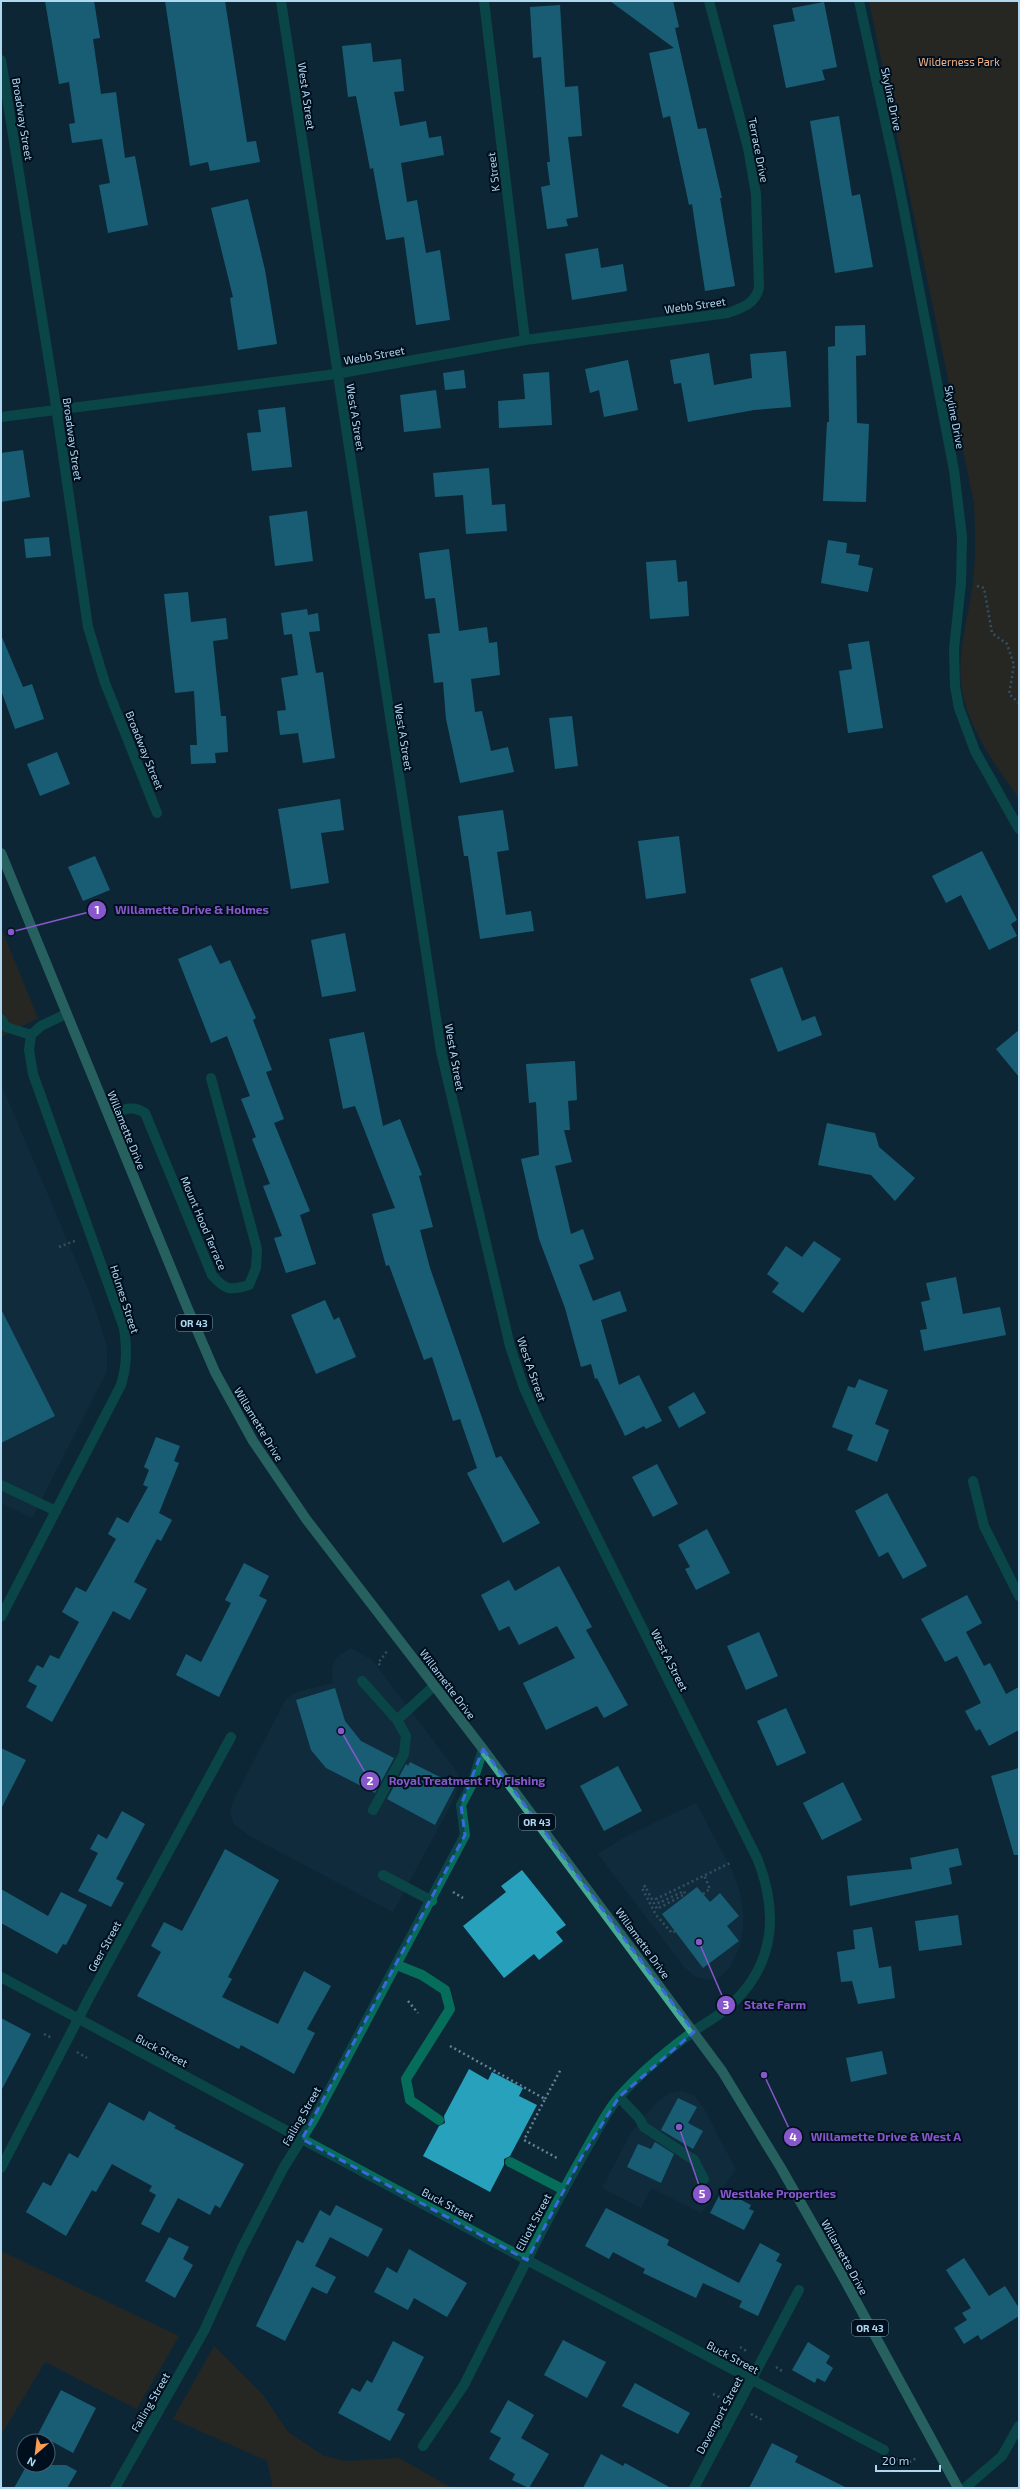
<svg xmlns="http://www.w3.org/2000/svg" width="1020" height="2489" viewBox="0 0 1020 2489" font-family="'Exo 2',sans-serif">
  <rect width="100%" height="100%" fill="#0c2736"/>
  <path fill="#143244" d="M 1,1084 L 92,1299 L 107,1347 L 107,1371 L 32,1518 L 1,1503 Z
    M 351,1648 L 372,1660 L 457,1772 L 459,1778 L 455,1797 L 393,1912 L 250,1836 L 234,1824 L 230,1811 L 235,1797 L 286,1699 L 297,1692 L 333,1683 L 332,1668 L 336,1658 Z
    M 696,1803 L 732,1871 L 739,1889 L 743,1911 L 743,1928 L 740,1946 L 730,1967 L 721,1976 L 710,1980 L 696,1977 L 685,1968 L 598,1854 L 627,1836 Z
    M 683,2091 L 694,2095 L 703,2107 L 736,2170 L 701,2213 L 651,2188 L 641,2208 L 602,2188 L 631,2133 L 656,2103 L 670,2093 Z"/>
  <path fill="#46260d" d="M 869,1 L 1019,1 L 1019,799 C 996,765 969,731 962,689 C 956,652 969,618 973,582 C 976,555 975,529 974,503 Z
    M 1,928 L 38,1018 L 1,1037 Z
    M 1,2251 L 179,2336 L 137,2409 L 45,2362 L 1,2435 Z
    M 214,2346 L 263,2395 L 288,2432 L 324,2456 L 346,2461 L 399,2458 L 452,2488 L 273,2488 L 267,2461 L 173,2419 Z"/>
  <path fill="#27a1bc" d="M 45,1 L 94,1 L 100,38 L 93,39 L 101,94 L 116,92 L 125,158 L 135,156 L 148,225 L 108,233 L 99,185 L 110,183 L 102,139 L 72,143 L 69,124 L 75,123 L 69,82 L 59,84 Z
    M 165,1 L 225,1 L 247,142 L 256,141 L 260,162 L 210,171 L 208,162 L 190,166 Z
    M 610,1 L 673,1 L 679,27 L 675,28 L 698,129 L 706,128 L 722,198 L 720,198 L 735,286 L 705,291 L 692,204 L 689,205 L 670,116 L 663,118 L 649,53 L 674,48 Z
    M 824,2 L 837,67 L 822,70 L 825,80 L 786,88 L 773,25 L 795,21 L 792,8 Z
    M 560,5 L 565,87 L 578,86 L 582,136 L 568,137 L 578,217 L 566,219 L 568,226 L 547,229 L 541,187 L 550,185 L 547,162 L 550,162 L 541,57 L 533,58 L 530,7 Z
    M 371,43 L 373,62 L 401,59 L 404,91 L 394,92 L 400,126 L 426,121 L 429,138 L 441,136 L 444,155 L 401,163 L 407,202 L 417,200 L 426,253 L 440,250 L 450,320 L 416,325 L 404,237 L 386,240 L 373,168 L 370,169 L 356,96 L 348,97 L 342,46 Z
    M 839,116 L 852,196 L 860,194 L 873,267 L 835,273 L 810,121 Z
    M 248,199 L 265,270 L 277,344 L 238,350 L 230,298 L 233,297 L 211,208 Z
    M 598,248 L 601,268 L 623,264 L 627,291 L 572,300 L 565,254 Z
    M 865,325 L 866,355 L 856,356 L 857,423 L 869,424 L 866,502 L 823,501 L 827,422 L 829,422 L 828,347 L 835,346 L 835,326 Z
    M 786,351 L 791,407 L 754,410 L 688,422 L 681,383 L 674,384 L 670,360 L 709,353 L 714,385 L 752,378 L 750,354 Z
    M 628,360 L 638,410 L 604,417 L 599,390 L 590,393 L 585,369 Z
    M 464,370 L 466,388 L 445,390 L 443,373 Z
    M 549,372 L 552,425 L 499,428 L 498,401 L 525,399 L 523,374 Z
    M 436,390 L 441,428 L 404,432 L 400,395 Z
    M 285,407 L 292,467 L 252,471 L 247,433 L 261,432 L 258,410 Z
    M 23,450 L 30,497 L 1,502 L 1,453 Z
    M 489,468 L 492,505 L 505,504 L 507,531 L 466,534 L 463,495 L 435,497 L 433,473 Z
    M 307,511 L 313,561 L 275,566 L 269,516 Z
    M 49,537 L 51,556 L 26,558 L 24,539 Z
    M 828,540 L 847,543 L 846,553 L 860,555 L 858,565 L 873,568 L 868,592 L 821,583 Z
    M 449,549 L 459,631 L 487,627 L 489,643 L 497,642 L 500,675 L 471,679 L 475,712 L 482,711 L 491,751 L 508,747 L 514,772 L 460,783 L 446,719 L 443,682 L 434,683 L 428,634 L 440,633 L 435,598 L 425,599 L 419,553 Z
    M 676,560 L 678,582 L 687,581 L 689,616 L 650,619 L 646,562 Z
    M 188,592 L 191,622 L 226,618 L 228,639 L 213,641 L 221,716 L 226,716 L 228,752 L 215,753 L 216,763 L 191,764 L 190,745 L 197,745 L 194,691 L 175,693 L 164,594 Z
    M 307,609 L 308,615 L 318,613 L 320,631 L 309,632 L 316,673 L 323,672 L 335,758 L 303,763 L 298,733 L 280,735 L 277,711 L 286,710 L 281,678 L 298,675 L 292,634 L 284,635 L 281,613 Z
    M 1,635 L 23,687 L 32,684 L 44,719 L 15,729 L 1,690 Z
    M 869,641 L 883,728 L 848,733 L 839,671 L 852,669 L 848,644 Z
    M 572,716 L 578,766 L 555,769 L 549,718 Z
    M 57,752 L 70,784 L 40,796 L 27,764 Z
    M 340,799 L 344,830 L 321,833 L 329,883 L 291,889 L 278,809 Z
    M 503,810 L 509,850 L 497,852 L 506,915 L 531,911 L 534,931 L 480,939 L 468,856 L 464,856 L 458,816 Z
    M 679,836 L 686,893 L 646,899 L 638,841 Z
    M 982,851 L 1017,920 L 1011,924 L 1017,936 L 989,950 L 961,895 L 946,903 L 932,876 Z
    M 95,856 L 110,890 L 83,901 L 68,867 Z
    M 345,933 L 356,991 L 322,997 L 311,940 Z
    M 211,945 L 220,964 L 230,960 L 256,1018 L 253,1020 L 272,1070 L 266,1072 L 284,1119 L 274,1123 L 310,1211 L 300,1215 L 316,1264 L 286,1273 L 274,1238 L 282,1236 L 263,1186 L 270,1184 L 252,1139 L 256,1137 L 241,1099 L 250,1096 L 227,1036 L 211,1043 L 178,959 Z
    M 782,967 L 802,1021 L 815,1016 L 822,1035 L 778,1052 L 750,979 Z
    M 1019,1030 L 1019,1077 L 996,1049 Z
    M 364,1032 L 383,1126 L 400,1119 L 422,1175 L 419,1176 L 433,1227 L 420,1230 L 430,1268 L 496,1458 L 501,1456 L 540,1523 L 503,1543 L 467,1473 L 477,1468 L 460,1419 L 453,1421 L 432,1357 L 424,1360 L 389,1265 L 386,1266 L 372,1214 L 395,1208 L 355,1106 L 343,1109 L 329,1039 Z
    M 575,1061 L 577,1100 L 568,1101 L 570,1130 L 564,1130 L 572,1162 L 555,1166 L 571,1234 L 583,1229 L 594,1259 L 579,1265 L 593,1301 L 620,1291 L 627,1311 L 601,1320 L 619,1385 L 639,1375 L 662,1421 L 646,1429 L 644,1426 L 625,1436 L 597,1378 L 595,1379 L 591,1364 L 581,1367 L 565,1308 L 539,1239 L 521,1159 L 539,1155 L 536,1102 L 529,1103 L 526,1064 Z
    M 827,1123 L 875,1133 L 879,1147 L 915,1178 L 895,1201 L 871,1175 L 818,1165 Z
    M 814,1241 L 841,1259 L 803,1313 L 772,1292 L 779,1283 L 767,1274 L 786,1246 L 802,1257 Z
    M 956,1277 L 963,1314 L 1000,1307 L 1006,1335 L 924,1351 L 920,1330 L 927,1329 L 921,1302 L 930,1300 L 926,1283 Z
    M 325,1300 L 334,1320 L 339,1317 L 356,1357 L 316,1374 L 291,1315 Z
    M 1,1309 L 55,1416 L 1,1443 Z
    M 859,1379 L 888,1390 L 875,1424 L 889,1430 L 877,1462 L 847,1450 L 853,1435 L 832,1427 L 848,1386 L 855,1388 Z
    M 694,1392 L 706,1413 L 679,1428 L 668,1407 Z
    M 156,1437 L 180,1446 L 174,1461 L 179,1463 L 159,1513 L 172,1520 L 161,1541 L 157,1539 L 134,1582 L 147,1589 L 130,1620 L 113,1611 L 52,1722 L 26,1707 L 37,1686 L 28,1681 L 37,1665 L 43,1668 L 50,1655 L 59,1659 L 79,1622 L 62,1612 L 76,1587 L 86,1592 L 116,1539 L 108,1534 L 117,1517 L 128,1523 L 148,1487 L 143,1485 L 149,1470 L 144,1467 Z
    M 657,1464 L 678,1504 L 653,1517 L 632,1477 Z
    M 887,1493 L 927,1566 L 903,1579 L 888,1552 L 879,1557 L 855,1511 Z
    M 707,1529 L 730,1573 L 696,1590 L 685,1569 L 690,1567 L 678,1545 Z
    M 244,1563 L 269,1576 L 259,1596 L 267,1600 L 219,1697 L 176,1675 L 186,1654 L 201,1662 L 231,1603 L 225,1600 Z
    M 559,1566 L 592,1627 L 586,1630 L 628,1705 L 604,1718 L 597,1706 L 546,1730 L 523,1683 L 575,1658 L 557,1626 L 519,1645 L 509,1626 L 499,1631 L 481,1595 L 509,1580 L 515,1591 Z
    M 967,1595 L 982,1623 L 966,1632 L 984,1666 L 990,1663 L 1006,1694 L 1019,1687 L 1019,1730 L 989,1746 L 980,1729 L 976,1731 L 965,1711 L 981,1703 L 957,1656 L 945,1662 L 921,1619 Z
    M 759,1632 L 778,1676 L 746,1690 L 727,1646 Z
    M 335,1688 L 345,1721 L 361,1741 L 394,1758 L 375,1793 L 326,1768 L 311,1750 L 296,1700 Z
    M 786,1708 L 806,1753 L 777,1766 L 757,1721 Z
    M 1,1748 L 26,1760 L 1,1809 Z
    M 410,1762 L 456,1785 L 435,1825 L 387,1799 L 406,1764 L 408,1766 Z
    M 618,1766 L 642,1811 L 604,1831 L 580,1786 Z
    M 1019,1768 L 1019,1855 L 1014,1855 L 991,1776 Z
    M 843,1782 L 862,1820 L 822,1840 L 803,1803 Z
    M 122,1811 L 145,1824 L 116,1879 L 124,1883 L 111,1907 L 78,1891 L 98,1853 L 90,1849 L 98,1834 L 107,1839 Z
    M 958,1848 L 962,1865 L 949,1868 L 952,1884 L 850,1906 L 847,1876 L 912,1869 L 910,1858 Z
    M 225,1849 L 279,1880 L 228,1977 L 232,1979 L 222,1997 L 278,2024 L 304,1971 L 331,1986 L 307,2029 L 315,2033 L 294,2074 L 241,2045 L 239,2049 L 137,1996 L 161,1952 L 151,1946 L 164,1922 L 182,1931 Z
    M 522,1870 L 566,1925 L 556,1932 L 563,1941 L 539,1960 L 534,1954 L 504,1978 L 463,1926 L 506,1892 L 501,1886 Z
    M 697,1887 L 710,1902 L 720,1893 L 739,1916 L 727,1926 L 739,1941 L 703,1968 L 662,1914 Z
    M 1,1889 L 48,1916 L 61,1892 L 87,1905 L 66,1945 L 63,1944 L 57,1954 L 1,1923 Z
    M 958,1915 L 962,1945 L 919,1951 L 915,1921 Z
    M 872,1927 L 879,1968 L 891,1966 L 895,1998 L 858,2004 L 852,1981 L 841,1982 L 837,1952 L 855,1949 L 853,1930 Z
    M 1,2018 L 31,2034 L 1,2091 Z
    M 882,2051 L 887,2074 L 851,2082 L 846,2058 Z
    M 469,2069 L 488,2080 L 492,2072 L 523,2088 L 519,2096 L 537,2105 L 510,2156 L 504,2159 L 504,2165 L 490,2192 L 423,2156 L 439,2126 L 445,2123 L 444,2116 Z
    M 678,2098 L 697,2107 L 688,2123 L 703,2131 L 693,2149 L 661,2130 Z
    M 109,2102 L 144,2121 L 149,2111 L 176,2126 L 174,2128 L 244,2164 L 220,2208 L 215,2205 L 210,2215 L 178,2198 L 159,2233 L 141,2224 L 156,2195 L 149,2191 L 152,2186 L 112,2164 L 96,2192 L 92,2190 L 66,2236 L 26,2212 L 43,2182 L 51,2186 L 69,2153 L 78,2158 Z
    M 655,2142 L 674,2154 L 661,2183 L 627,2167 L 638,2144 L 651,2149 Z
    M 722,2190 L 751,2205 L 749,2209 L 754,2211 L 744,2230 L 710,2213 Z
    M 336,2205 L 383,2229 L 368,2257 L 330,2237 L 315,2266 L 336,2277 L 327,2294 L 312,2287 L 285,2341 L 256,2326 L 297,2240 L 303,2243 L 320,2210 L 330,2216 Z
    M 606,2208 L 669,2240 L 667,2245 L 739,2283 L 760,2243 L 780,2254 L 776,2261 L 782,2264 L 758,2316 L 739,2307 L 742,2301 L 703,2283 L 696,2298 L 643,2273 L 645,2269 L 613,2252 L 609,2259 L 585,2246 Z
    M 169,2237 L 189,2247 L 183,2259 L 193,2265 L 175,2298 L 145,2281 Z
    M 409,2249 L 467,2283 L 447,2317 L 414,2298 L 408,2310 L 374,2292 L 387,2267 L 397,2273 Z
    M 964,2258 L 989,2296 L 1005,2286 L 1019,2308 L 1019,2316 L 981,2340 L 978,2335 L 964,2344 L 954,2328 L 967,2320 L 962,2313 L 971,2308 L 946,2270 Z
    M 563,2340 L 606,2362 L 587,2398 L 544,2375 Z
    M 393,2341 L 424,2357 L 397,2410 L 405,2414 L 390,2441 L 338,2413 L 352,2388 L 360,2392 L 367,2380 L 372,2383 Z
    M 808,2342 L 830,2356 L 826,2363 L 833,2368 L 825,2382 L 817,2378 L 815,2383 L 792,2370 Z
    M 635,2383 L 690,2413 L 678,2434 L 622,2406 Z
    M 61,2390 L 96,2408 L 73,2453 L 38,2434 Z
    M 508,2400 L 534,2415 L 521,2438 L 549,2454 L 529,2488 L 512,2480 L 515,2474 L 489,2459 L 501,2438 L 490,2432 Z
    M 772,2443 L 798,2456 L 795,2462 L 847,2488 L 749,2488 Z
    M 601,2454 L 623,2466 L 625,2463 L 671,2488 L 583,2488 Z
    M 27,2465 L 66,2465 L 77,2471 L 67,2488 L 14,2488 Z"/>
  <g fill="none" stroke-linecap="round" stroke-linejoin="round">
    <path stroke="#618397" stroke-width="2.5" stroke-dasharray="2 3" stroke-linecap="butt" d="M 977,586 L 984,588 L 992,633 L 1007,644 L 1014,665 L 1009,694 L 1019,703
      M 59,1247 L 77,1240
      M 380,1665 L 378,1663 L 388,1650
      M 453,1892 L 463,1898
      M 703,1894 L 710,1889 L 704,1875
      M 675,1931 L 672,1933 L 656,1915 L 642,1888 L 645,1886 L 657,1909 L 685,1894 L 684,1891 L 659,1903 L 656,1899 L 730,1863
      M 408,2001 L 418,2013
      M 44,2034 L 52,2038
      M 450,2046 L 545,2099 L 524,2140 L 557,2158
      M 77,2052 L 87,2058
      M 545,2099 L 561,2069
      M 740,2347 L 748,2352
      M 776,2367 L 782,2371
      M 713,2394 L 724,2399
      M 751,2414 L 764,2421
      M 896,2459 L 906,2464 L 918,2457"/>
    <path stroke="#076d5b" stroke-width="10" d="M 1,1019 L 6,1027 L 31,1035
      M 1,1485 L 56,1511
      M 362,1681 L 397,1720 L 434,1686
      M 373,1810 L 404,1754 L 406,1736 L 397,1720
      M 383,1875 L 432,1901
      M 397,1965 L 422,1975 L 445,1990 L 450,2009 L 406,2079 L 410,2100 L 439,2120
      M 619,2097 L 639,2118 L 644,2127 L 694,2160 L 704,2179
      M 510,2162 L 564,2190"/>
    <path stroke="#076d5b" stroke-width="10" d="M 484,1 L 525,340
      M 1,60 L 54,393 L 88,627 L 105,683 L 157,813
      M 1,417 L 336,374 L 525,340 L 728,313 C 742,308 755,304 759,288 L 756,194 L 748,148 L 709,1
      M 109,1116 C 123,1110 131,1104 145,1113 L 212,1275 C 225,1290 230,1291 249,1285 L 256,1268 L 257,1249 L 211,1078
      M 973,1481 L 984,1526 L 1019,1596
      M 1,1617 L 121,1385 C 127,1365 127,1349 124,1328 L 33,1074 L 29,1050 L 31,1035 L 41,1026 L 66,1014
      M 1,1977 L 302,2139
      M 1,2168 L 89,1998 L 231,1737
      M 423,2446 L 464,2385 L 527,2260 L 884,2450
      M 694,2488 L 799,2290
      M 965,2488 L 1002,2456 L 1019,2426"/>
    <path stroke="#076d5b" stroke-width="10" d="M 281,1 L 441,1051 L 510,1346 L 524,1388 L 539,1421 L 757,1858 C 778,1910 776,1962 733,2003 C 722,2014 707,2022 694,2031 C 668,2050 640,2073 619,2097 C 606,2112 597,2131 587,2148 C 566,2185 546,2222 527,2260 L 302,2139
      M 859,1 L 898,180 L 954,470 L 962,537 L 961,583 L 954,649 L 955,686 L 959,708 L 975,751 L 1019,829
      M 115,2488 L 204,2331 L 242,2248 L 284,2167 L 314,2119 L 465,1835 L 461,1805 L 472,1784 L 483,1749"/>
    <path stroke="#45a993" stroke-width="10" d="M 1,853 L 187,1307 L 215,1372 L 253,1441 L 306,1519 L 483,1749 L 722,2071 L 781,2168 L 843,2277 L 958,2488"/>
  </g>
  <path d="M0 0H1020V2489H0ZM 483,1749 L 694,2032 L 619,2097 L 581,2158 L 527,2260 L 302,2139 L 465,1835 L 461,1805 Z" fill="#0c2736" fill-opacity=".55" fill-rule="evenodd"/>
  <path fill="none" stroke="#3a69dd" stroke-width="3" stroke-dasharray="8 5" stroke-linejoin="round" d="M 483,1749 L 694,2032 L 619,2097 L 581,2158 L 527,2260 L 302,2139 L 465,1835 L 461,1805 Z"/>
  <g text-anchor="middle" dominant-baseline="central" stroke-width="4" stroke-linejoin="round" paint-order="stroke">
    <g fill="#000f1d" stroke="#7b9bb1" stroke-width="1">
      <rect x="176" y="1315" width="36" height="16" rx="3"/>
      <rect x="519" y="1814" width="36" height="16" rx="3"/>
      <rect x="852" y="2320" width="36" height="16" rx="3"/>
    </g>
    <g font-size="10" font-weight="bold" fill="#b0d7f0">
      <text x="194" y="1323">OR 43</text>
      <text x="537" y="1822">OR 43</text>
      <text x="870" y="2328">OR 43</text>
    </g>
    <g font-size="11" fill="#f5b385" stroke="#000f1d">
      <text x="959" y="61">Wilderness Park</text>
    </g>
    <g font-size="11" fill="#b0d7f0" stroke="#000f1d">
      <text transform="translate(307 96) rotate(82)">West A Street</text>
      <text transform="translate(892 99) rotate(78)">Skyline Drive</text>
      <text transform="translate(23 119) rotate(81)">Broadway Street</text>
      <text transform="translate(759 150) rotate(79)">Terrace Drive</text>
      <text transform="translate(493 172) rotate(-97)">K Street</text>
      <text transform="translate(695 305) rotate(-8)">Webb Street</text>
      <text transform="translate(374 355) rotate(-10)">Webb Street</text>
      <text transform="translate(356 417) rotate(81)">West A Street</text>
      <text transform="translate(955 417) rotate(79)">Skyline Drive</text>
      <text transform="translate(73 439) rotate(82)">Broadway Street</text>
      <text transform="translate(404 737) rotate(81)">West A Street</text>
      <text transform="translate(145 750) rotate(68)">Broadway Street</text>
      <text transform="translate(455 1057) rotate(80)">West A Street</text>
      <text transform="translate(127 1130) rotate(68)">Willamette Drive</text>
      <text transform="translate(204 1223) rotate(67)">Mount Hood Terrace</text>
      <text transform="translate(125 1299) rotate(72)">Holmes Street</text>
      <text transform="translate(532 1369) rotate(71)">West A Street</text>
      <text transform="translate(259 1424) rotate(59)">Willamette Drive</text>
      <text transform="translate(670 1660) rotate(63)">West A Street</text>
      <text transform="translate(448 1684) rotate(53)">Willamette Drive</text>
      <text transform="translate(643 1943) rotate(54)">Willamette Drive</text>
      <text transform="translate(104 1946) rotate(-61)">Geer Street</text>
      <text transform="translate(162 2050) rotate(28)">Buck Street</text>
      <text transform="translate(301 2116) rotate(-60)">Failing Street</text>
      <text transform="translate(448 2204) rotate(28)">Buck Street</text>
      <text transform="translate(533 2222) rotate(-62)">Elliott Street</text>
      <text transform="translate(845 2257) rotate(61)">Willamette Drive</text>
      <text transform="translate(733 2357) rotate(28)">Buck Street</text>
      <text transform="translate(150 2402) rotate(-60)">Failing Street</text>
      <text transform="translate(719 2415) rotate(-62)">Davenport Street</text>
    </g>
  </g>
  <path fill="none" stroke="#8857cb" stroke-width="1.5" d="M11 932L97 910M341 1731L370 1781M699 1942L726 2005M764 2075L793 2137M679 2127L702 2194"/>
  <g fill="#8857cb" stroke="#000f1d" stroke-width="1.5">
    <circle cx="11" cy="932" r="4"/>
    <circle cx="341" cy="1731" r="4"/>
    <circle cx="699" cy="1942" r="4"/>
    <circle cx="764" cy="2075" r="4"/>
    <circle cx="679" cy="2127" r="4"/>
    <circle cx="97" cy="910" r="10"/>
    <circle cx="370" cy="1781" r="10"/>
    <circle cx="726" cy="2005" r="10"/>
    <circle cx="793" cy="2137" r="10"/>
    <circle cx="702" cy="2194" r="10"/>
  </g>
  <g font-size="12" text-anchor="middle" font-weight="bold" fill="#fff">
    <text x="97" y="914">1</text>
    <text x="370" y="1785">2</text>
    <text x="726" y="2009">3</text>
    <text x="793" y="2141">4</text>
    <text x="702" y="2198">5</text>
  </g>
  <g font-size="12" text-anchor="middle" font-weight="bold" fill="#8857cb" stroke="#000f1d" stroke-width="4" stroke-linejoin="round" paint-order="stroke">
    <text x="192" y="914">Willamette Drive &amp; Holmes</text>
    <text x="467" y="1785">Royal Treatment Fly Fishing</text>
    <text x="775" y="2009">State Farm</text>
    <text x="886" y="2141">Willamette Drive &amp; West A</text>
    <text x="778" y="2198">Westlake Properties</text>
  </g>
  <rect width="1020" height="2489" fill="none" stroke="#b0d7f0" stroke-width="4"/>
  <g transform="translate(36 2453) rotate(208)"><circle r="19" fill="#000f1d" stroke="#465f71"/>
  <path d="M0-3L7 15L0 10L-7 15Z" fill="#fc9d53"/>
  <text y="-6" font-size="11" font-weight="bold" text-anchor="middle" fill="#b0d7f0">N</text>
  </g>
  <path d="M876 2465v6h64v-6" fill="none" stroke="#b0d7f0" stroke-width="2"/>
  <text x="882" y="2465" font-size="12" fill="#b0d7f0" stroke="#000f1d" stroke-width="3" paint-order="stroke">20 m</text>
</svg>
